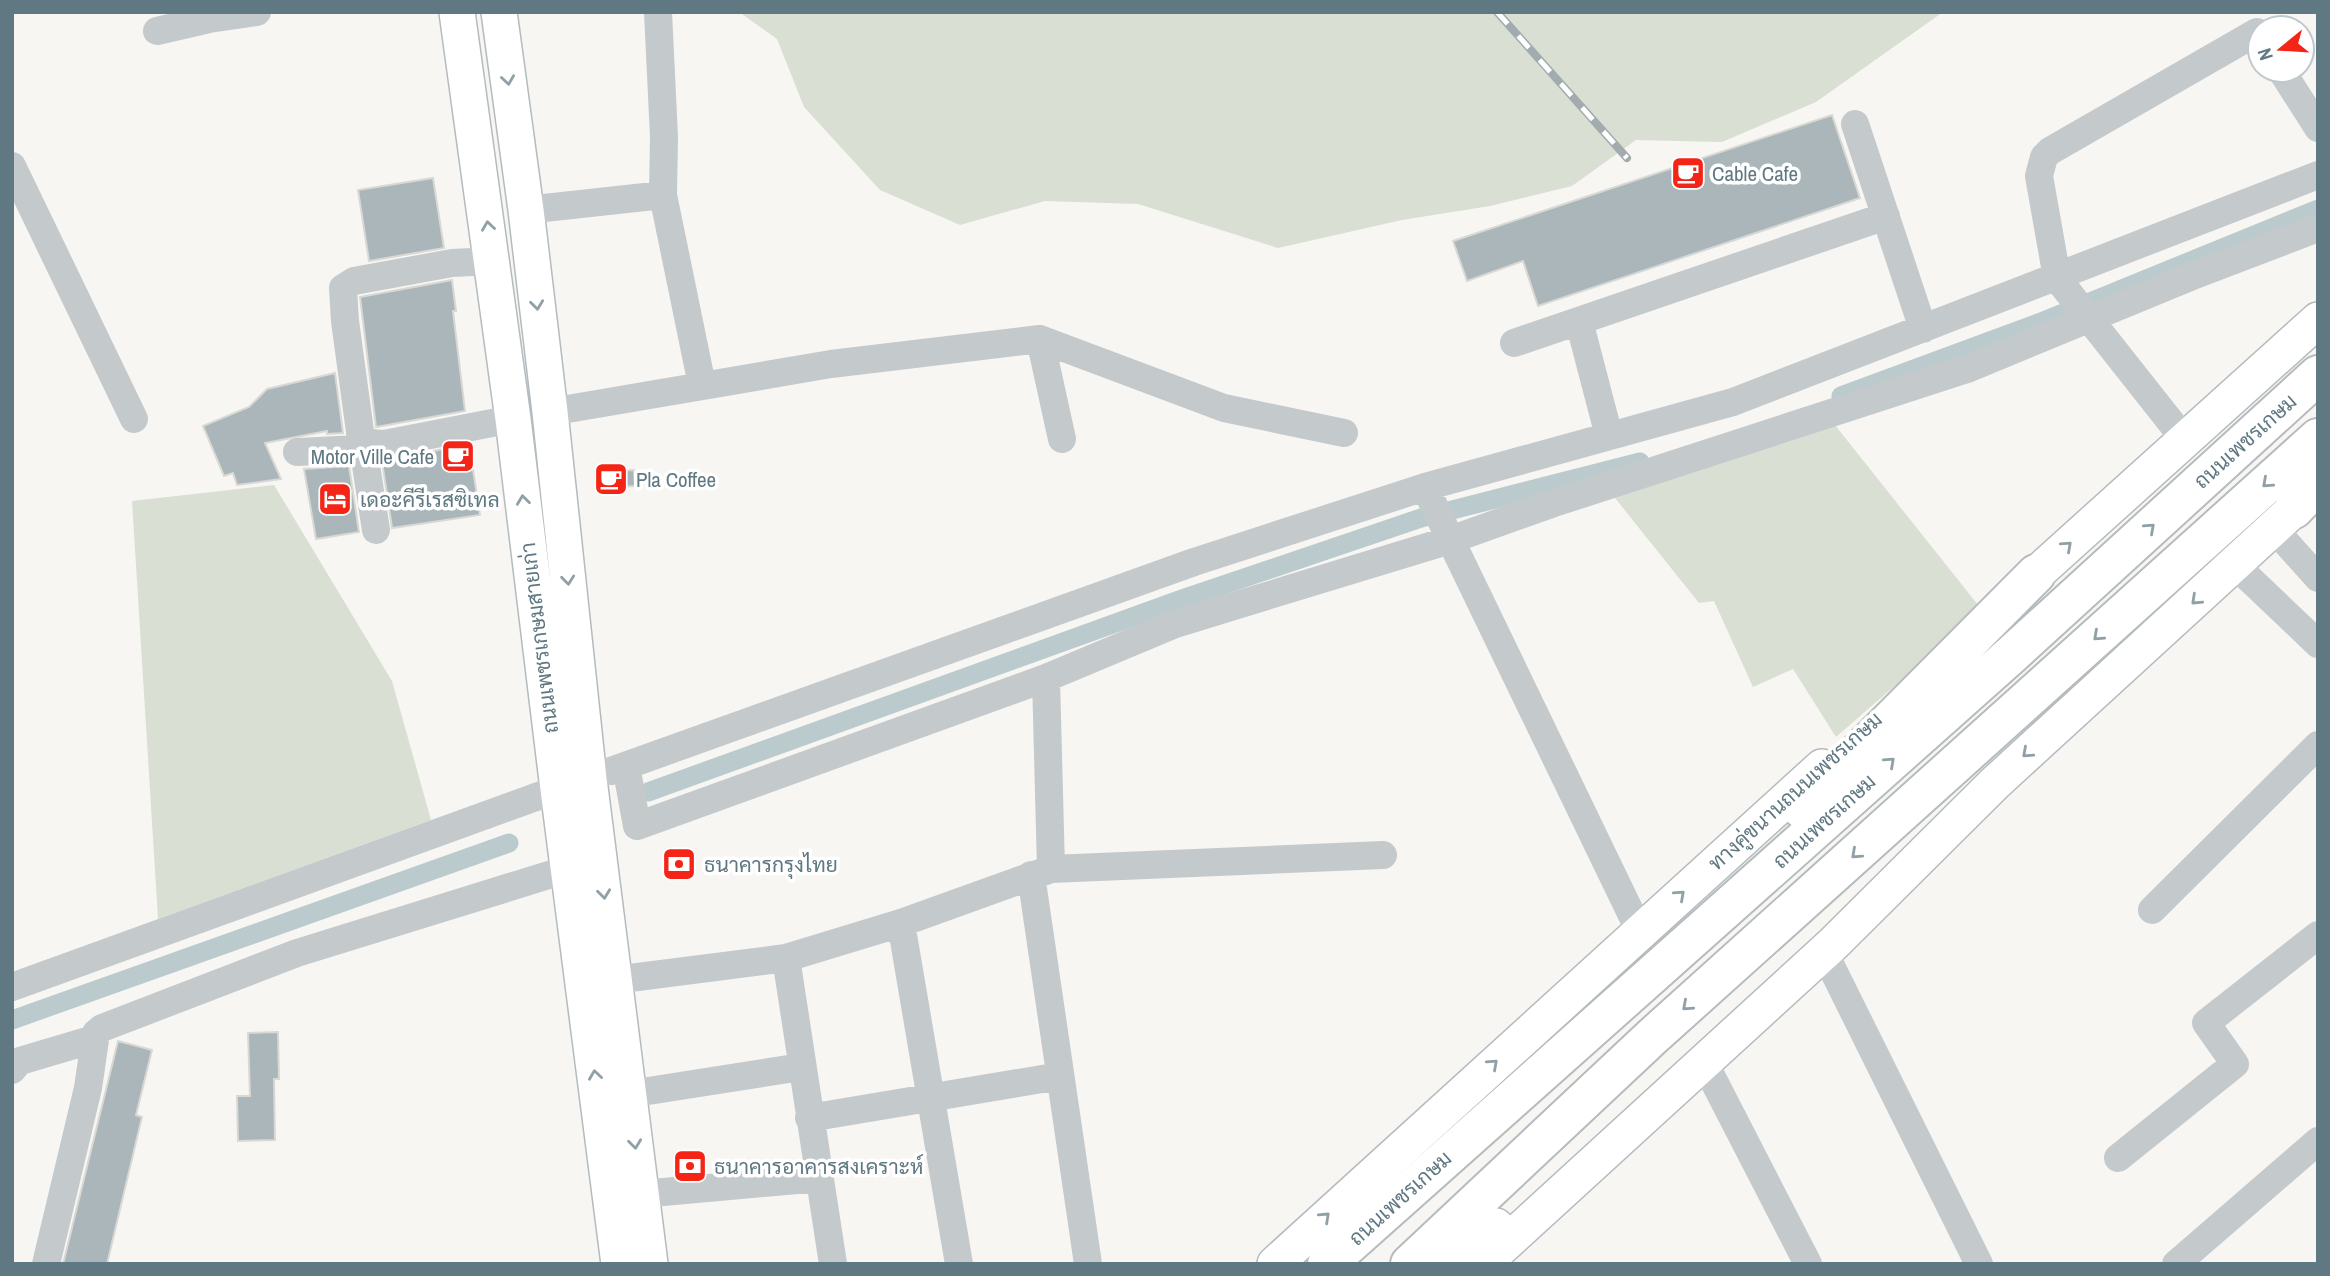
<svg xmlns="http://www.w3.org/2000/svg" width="2330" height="1276" viewBox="0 0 2330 1276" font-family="'Archivo Narrow',Sarabun,sans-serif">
  <rect width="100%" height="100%" fill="#f7f6f3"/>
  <path fill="#d9dfd3" d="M 739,12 L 1943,12 L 1816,102 L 1722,142 L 1636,140 L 1572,186 L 1490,206 L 1402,220 L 1278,248 L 1138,204 L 1045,201 L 960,225 L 880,190 L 804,107 L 777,39 Z
    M 1831,420 L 1982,610 L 1836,737 L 1793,669 L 1753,687 L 1714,601 L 1699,603 L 1615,498 Z
    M 274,485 L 392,681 L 431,820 L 158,919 L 132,501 Z"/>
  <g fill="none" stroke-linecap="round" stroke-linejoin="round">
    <path stroke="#bbcbcd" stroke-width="19" d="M 1841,396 L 2041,322 L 2318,209
      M 648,792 L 1182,599 L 1421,518 L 1640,462
      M 12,1020 L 509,843"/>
  </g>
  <path fill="#aab6b9" stroke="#d8d8d5" stroke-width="2" d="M 1832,115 L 1860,198 L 1538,306 L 1523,261 L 1467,281 L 1453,241 Z
    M 433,178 L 444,248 L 369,261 L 358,190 Z
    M 452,280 L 456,311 L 453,311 L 465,411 L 376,427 L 360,297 Z
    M 335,373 L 343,433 L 327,434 L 327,431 L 265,443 L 281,479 L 237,485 L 233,473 L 224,476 L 203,426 L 249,407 L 267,389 Z
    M 469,444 L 480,515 L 392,528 L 382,461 Z
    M 349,466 L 359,532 L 316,539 L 304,469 Z
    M 634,470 L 635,486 L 596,488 L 595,472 Z
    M 278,1032 L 279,1079 L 274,1079 L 275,1140 L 238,1141 L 237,1096 L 250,1096 L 248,1033 Z
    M 118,1041 L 152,1050 L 136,1115 L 142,1117 L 107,1264 L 63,1264 Z"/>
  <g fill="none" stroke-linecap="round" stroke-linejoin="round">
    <g stroke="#b4bbbe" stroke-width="38">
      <path id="major" d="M 457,12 L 513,419 L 558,789 L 619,1264
        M 499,12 L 526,210 L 550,412 L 589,779 L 650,1264
        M 2014,594 L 2318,320
        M 1275,1264 L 1822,767
        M 1450,1264 L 1496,1226
        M 1483,1264 L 1833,944 L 1995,783 L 2315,490"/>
    </g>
    <g stroke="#b6bbbd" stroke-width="42">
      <path id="highway" d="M 2294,509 L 2318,484
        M 1802,809 L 2036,574
        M 1327,1264 L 2011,655 L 2318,375
        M 1410,1264 L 1652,1037 L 2318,438"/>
    </g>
    <path stroke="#c4c9cc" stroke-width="28" d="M 658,12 L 664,137 L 663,195 L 702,385
      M 157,31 L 209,19 L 257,12
      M 2281,70 L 2318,128
      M 1855,124 L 1923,329
      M 12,166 L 134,419
      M 526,210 L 663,195
      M 493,261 L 452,263 L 354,281 L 343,288 L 345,321 L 361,439 L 370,443 L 384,444 L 513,419
      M 1579,321 L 1609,436
      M 1040,339 L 1062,439
      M 1514,343 L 1886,216
      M 550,412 L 831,364 L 1040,339 L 1224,408 L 1344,433
      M 2185,440 L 2057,278 L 2039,176 L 2044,157 L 2050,151 L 2257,32
      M 363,446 L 376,530
      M 297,452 L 359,449 L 370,443
      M 1425,487 L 1640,932
      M 2273,528 L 2318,578
      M 2234,564 L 2318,644
      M 626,766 L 637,826 L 1046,678 L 1175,624 L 1450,540 L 1554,503 L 1967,369 L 2190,277 L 2318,228
      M 611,771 L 1194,562 L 1425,487 L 1733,402 L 2318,175
      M 1051,869 L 1383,855
      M 1031,875 L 1088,1264
      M 2152,910 L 2318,745
      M 901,923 L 959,1264
      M 1824,952 L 1979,1264
      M 786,958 L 833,1264
      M 614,980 L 786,958 L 901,923 L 1051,869 L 1046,678
      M 12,987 L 558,789
      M 1704,1062 L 1808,1264
      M 12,1070 L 20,1061 L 94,1039
      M 629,1094 L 801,1067
      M 809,1118 L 1060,1076
      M 2118,1158 L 2235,1064 L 2206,1023 L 2318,935
      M 641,1194 L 819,1178
      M 46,1264 L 88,1088 L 96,1033 L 102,1028 L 297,953 L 568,869
      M 2176,1264 L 2318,1141"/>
    <use href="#major" stroke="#fff" stroke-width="35"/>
    <use href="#highway" stroke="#fff" stroke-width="38"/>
    <g stroke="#a2acaf" stroke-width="8">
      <path id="rail" d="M 1497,12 L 1627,158"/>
    </g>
    <use href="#rail" stroke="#fff" stroke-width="5" stroke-dasharray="16" stroke-linecap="butt"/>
  </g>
  <defs><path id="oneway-chevron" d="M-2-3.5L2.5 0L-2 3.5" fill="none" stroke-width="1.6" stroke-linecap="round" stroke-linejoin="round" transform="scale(1.75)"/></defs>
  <g stroke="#8fa0a7">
    <use href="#oneway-chevron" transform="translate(508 80) rotate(82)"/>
    <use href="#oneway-chevron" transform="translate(488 226) rotate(-98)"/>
    <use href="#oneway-chevron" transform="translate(537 305) rotate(83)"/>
    <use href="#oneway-chevron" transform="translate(2267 483) rotate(138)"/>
    <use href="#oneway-chevron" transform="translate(523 500) rotate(-97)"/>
    <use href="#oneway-chevron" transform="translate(2150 528) rotate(-42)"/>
    <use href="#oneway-chevron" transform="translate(2067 546) rotate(-42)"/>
    <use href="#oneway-chevron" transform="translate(568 580) rotate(84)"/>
    <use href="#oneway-chevron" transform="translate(2196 600) rotate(137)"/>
    <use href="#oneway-chevron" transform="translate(2098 636) rotate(138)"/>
    <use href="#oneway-chevron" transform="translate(2027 753) rotate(138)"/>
    <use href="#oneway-chevron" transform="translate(1890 762) rotate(-42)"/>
    <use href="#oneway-chevron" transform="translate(1856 854) rotate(138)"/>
    <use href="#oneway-chevron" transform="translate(604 894) rotate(83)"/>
    <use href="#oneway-chevron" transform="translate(1680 895) rotate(-42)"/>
    <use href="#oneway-chevron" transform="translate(1687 1006) rotate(138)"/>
    <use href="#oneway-chevron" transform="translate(1493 1064) rotate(-42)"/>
    <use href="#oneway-chevron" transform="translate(595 1075) rotate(-98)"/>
    <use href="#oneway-chevron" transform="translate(635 1144) rotate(83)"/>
    <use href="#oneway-chevron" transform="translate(1325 1217) rotate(-43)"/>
  </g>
  <defs>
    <g id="cafe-square" transform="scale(1.75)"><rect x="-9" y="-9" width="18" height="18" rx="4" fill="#f42416" stroke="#fff"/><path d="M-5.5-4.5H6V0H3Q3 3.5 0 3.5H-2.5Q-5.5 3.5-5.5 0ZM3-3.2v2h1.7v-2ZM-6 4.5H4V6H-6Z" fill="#fff"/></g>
    <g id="hotel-square" transform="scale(1.75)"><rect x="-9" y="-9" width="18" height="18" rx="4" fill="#f42416" stroke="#fff"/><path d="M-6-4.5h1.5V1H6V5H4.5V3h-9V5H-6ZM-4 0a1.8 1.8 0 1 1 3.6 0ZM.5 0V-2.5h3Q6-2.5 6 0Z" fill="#fff"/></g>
    <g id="bank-square" transform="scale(1.75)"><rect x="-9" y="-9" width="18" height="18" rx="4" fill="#f42416" stroke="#fff"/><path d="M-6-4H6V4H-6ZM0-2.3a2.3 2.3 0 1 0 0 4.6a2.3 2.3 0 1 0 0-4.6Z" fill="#fff"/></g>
  </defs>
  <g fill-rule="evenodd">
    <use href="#cafe-square" x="1688" y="173"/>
    <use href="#cafe-square" x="458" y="456"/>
    <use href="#cafe-square" x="611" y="479"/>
    <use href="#hotel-square" x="335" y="499"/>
    <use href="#bank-square" x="679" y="864"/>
    <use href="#bank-square" x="690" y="1166"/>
  </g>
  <g text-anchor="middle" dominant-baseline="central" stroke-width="7" stroke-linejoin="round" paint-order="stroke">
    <g font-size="21" fill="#5f7881" stroke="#fff" text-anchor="start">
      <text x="1712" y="173">Cable Cafe</text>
      <text x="434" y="456" text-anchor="end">Motor Ville Cafe</text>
      <text x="636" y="479">Pla Coffee</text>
      <text x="360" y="499">เดอะคีรีเรสซิเทล</text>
      <text x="704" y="864">ธนาคารกรุงไทย</text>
      <text x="714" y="1166">ธนาคารอาคารสงเคราะห์</text>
    </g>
    <g font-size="21" fill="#5f7881" stroke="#fff">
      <text transform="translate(2245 441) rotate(-42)">ถนนเพชรเกษม</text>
      <text transform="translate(539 638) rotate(-97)">ถนนเพชรเกษมสายเก่า</text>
      <text transform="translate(1795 791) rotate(-42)">ทางคู่ขนานถนนเพชรเกษม</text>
      <text transform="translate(1824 821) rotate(-42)">ถนนเพชรเกษม</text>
      <text transform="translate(1400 1198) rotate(-42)">ถนนเพชรเกษม</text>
    </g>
  </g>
  <rect width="2330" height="1276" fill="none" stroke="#5f7881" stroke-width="28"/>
  <g transform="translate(2281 49) rotate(252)"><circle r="33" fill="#ffffff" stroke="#bfc9cd" stroke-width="2"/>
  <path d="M0-5L12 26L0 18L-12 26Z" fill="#f42416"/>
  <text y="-10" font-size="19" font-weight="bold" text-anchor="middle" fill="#5f7881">N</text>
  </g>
</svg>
